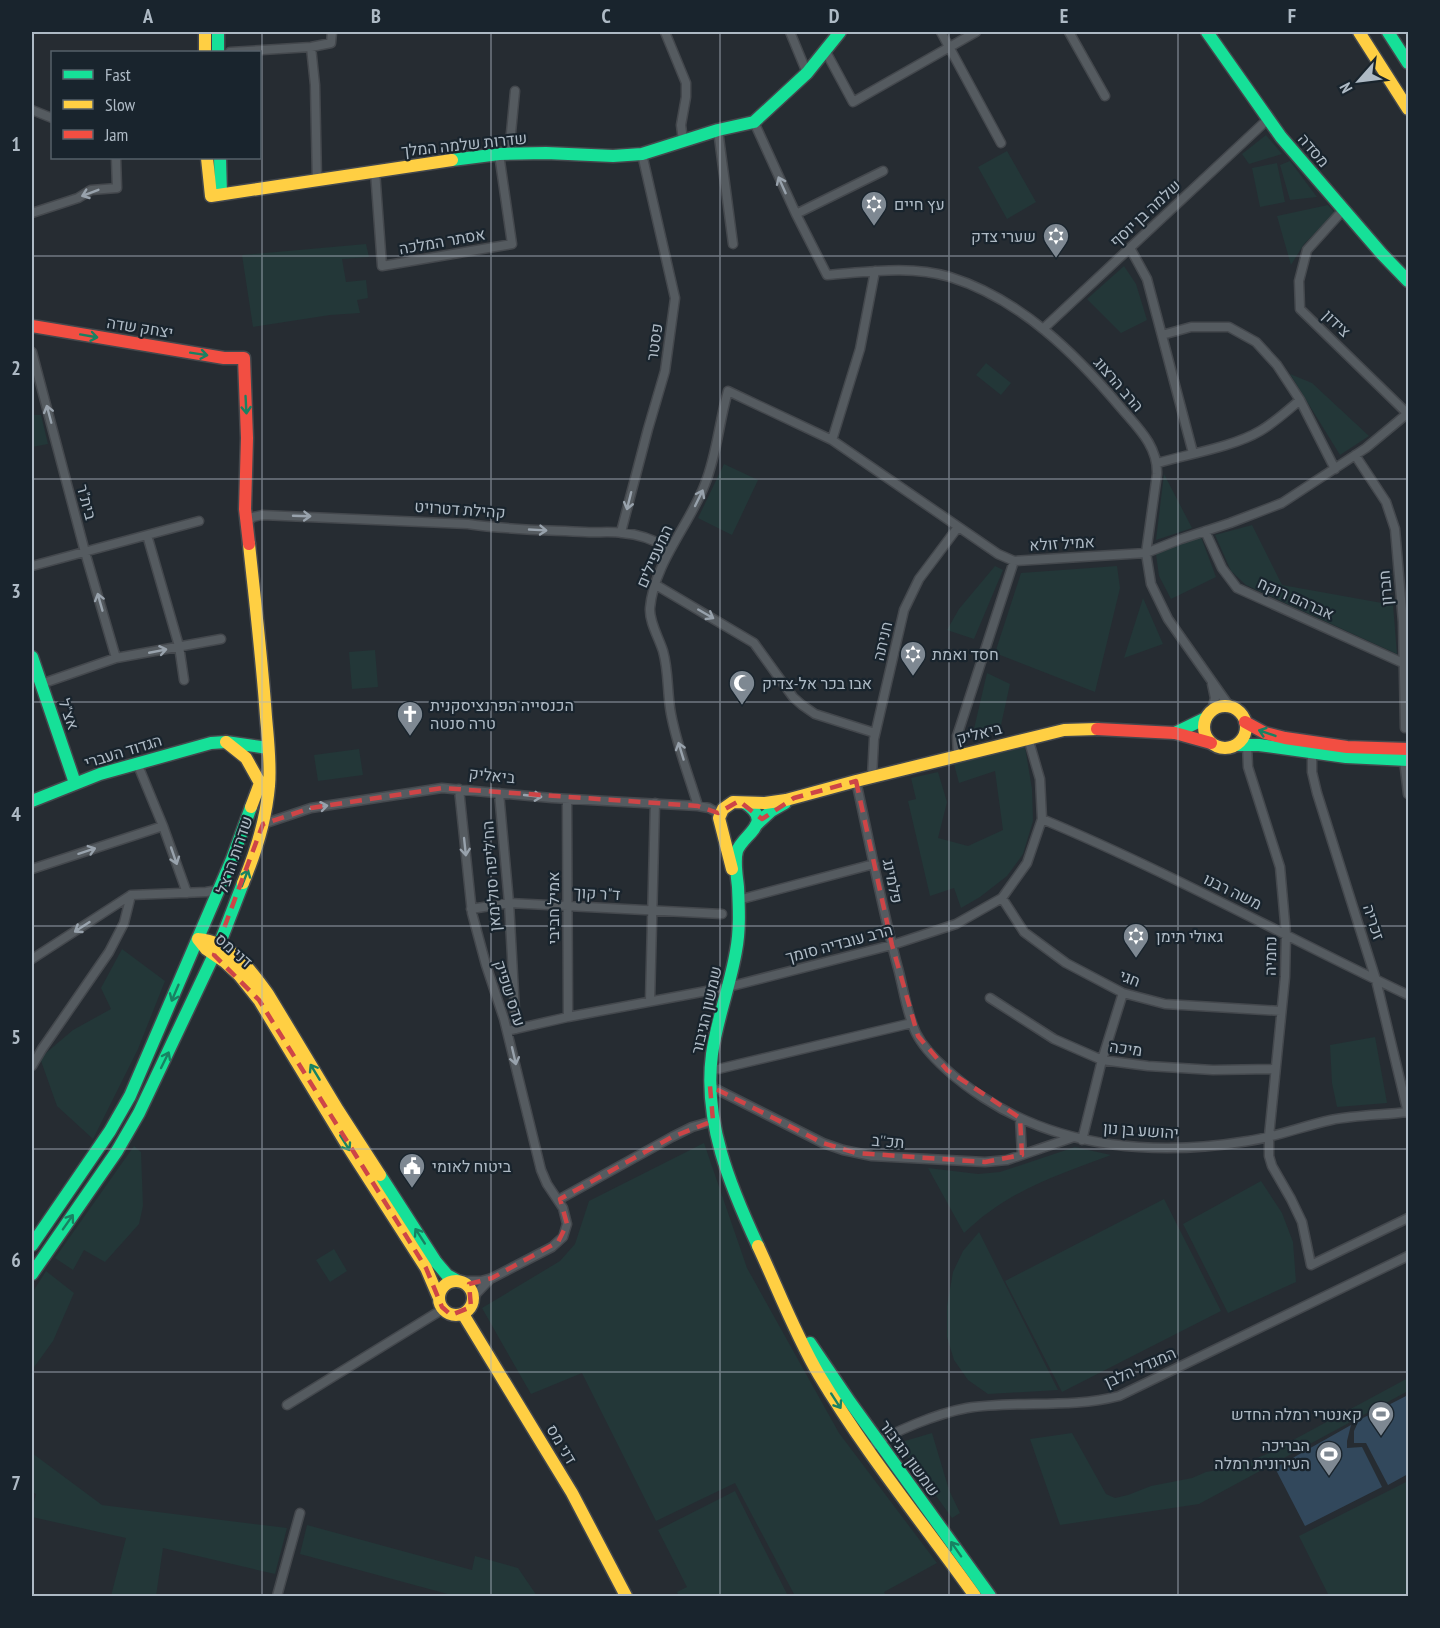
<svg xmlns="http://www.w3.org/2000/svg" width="1440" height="1628" viewBox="0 0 1440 1628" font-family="'PT Sans Narrow',Heebo,sans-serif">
  <rect width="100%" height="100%" fill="#262c32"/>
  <path fill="#233738" d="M 1266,135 L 1282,154 L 1249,164 L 1242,154 Z
    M 1007,151 L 1036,202 L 1007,219 L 978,167 Z
    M 1290,161 L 1317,197 L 1290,200 L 1280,165 Z
    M 1277,163 L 1285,202 L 1260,207 L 1252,168 Z
    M 1328,205 L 1335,213 L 1304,244 L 1291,265 L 1277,216 Z
    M 366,244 L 369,257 L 342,259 L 346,282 L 366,280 L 368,298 L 357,300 L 360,313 L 330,315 L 253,327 L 242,255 Z
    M 1124,266 L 1136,284 L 1147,320 L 1121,333 L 1087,299 Z
    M 986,363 L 1011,383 L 1001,395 L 976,375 Z
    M 1290,374 L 1312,383 L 1369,436 L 1340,455 Z
    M 32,415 L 41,415 L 48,444 L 32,447 Z
    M 724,464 L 758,480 L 732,535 L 698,518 Z
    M 1164,474 L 1192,528 L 1156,540 Z
    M 1252,525 L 1282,585 L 1393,605 L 1397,654 L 1246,585 L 1231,571 L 1215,535 Z
    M 1201,537 L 1216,577 L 1171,599 L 1159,576 L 1156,554 Z
    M 995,566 L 1003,570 L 974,639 L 947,630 L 959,609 Z
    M 1117,566 L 1120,588 L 1095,692 L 995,653 L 1021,573 Z
    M 1143,598 L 1163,644 L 1124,658 Z
    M 375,650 L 378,687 L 352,689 L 349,652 Z
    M 987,673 L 1010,684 L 1001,725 L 973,733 Z
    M 1025,747 L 1032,789 L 1033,821 L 1023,854 L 1007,876 L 980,897 L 961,908 L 954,888 L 930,896 L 908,801 L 916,799 L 911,778 L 938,772 L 947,802 L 938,838 L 968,846 L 1003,830 L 995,771 L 959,783 L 954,764 Z
    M 359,749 L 363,775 L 318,781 L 314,755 Z
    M 122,949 L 165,981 L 138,1049 L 93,1139 L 57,1106 L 40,1058 L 73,1030 L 111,1009 L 101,988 Z
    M 1375,1037 L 1387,1103 L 1337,1107 L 1332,1083 L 1330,1045 Z
    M 704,1143 L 747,1268 L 839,1433 L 937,1563 L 884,1592 L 886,1596 L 795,1596 L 735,1483 L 656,1521 L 582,1373 L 531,1394 L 482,1308 L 560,1261 L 575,1244 L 589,1201 Z
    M 134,1146 L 141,1152 L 143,1206 L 139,1224 L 105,1262 L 84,1250 L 73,1270 L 55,1258 Z
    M 1075,1147 L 1111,1155 C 1069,1171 1025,1185 989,1212 C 980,1218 972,1226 964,1233 L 928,1168 L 978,1174 L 1000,1172 Z
    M 1261,1181 L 1282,1213 L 1293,1242 L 1296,1282 L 1228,1313 L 1183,1224 Z
    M 1164,1199 L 1221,1311 L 1062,1392 L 1005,1281 Z
    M 979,1232 L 1058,1390 L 988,1394 L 968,1380 L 954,1360 L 947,1337 L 947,1306 L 953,1272 L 963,1251 Z
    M 334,1249 L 347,1271 L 330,1282 L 316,1260 Z
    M 46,1271 L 74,1293 L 53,1341 L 32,1370 L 32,1293 Z
    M 1408,1378 L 1408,1391 L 1199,1504 L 1060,1525 L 1030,1439 L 1072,1433 L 1106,1494 L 1115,1498 L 1128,1495 L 1151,1486 L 1192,1478 L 1206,1472 L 1234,1467 L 1267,1454 Z
    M 932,1433 L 949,1490 L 960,1513 L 952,1518 L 898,1443 Z
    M 32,1453 L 102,1505 L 287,1528 L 275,1574 L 163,1548 L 156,1596 L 111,1596 L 126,1538 L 32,1517 L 32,1509 L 36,1494 L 32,1492 Z
    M 1408,1481 L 1408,1596 L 1329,1596 L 1299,1536 Z
    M 735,1491 L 788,1596 L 679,1596 L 677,1592 L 687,1587 L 658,1530 Z
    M 307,1525 L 472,1570 L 475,1556 L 518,1568 L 537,1596 L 455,1596 L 300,1554 Z"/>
  <path fill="#32485c" d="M 1408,1395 L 1408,1474 L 1388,1485 L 1366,1443 L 1354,1443 L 1354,1431 L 1359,1420 Z
    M 1351,1425 L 1347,1441 L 1347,1448 L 1362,1447 L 1382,1487 L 1305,1526 L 1275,1468 Z"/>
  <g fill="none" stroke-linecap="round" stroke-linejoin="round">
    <g stroke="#44484d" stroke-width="11">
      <path id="street" d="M 665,32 L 686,83 L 686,97 L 681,125 L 683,141
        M 790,32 L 807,73
        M 941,32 L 1001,143
        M 1069,32 L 1105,96
        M 311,47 L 315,85 L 317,181
        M 825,50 L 853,102 L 976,32
        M 230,52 L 311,47 L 331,43 L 332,32
        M 32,110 L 52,118
        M 754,122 L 796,214 L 827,275 C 867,272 911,265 950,277 C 1020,299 1075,353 1121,408 C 1138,428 1158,446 1157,474 L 1146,553 L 1151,584 L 1168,619 L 1230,707
        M 718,130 L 733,244
        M 509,154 L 515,91
        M 375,171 L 382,266 L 512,244 L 499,154
        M 1344,209 L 1307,250 L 1299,281 L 1300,309 L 1408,414
        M 32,213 L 78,198 L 91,190 L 117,188 L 116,158
        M 796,214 L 883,171
        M 1130,248 L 1147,279 L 1193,453
        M 1043,329 L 1267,120
        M 1162,335 L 1191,327 L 1229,327 L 1256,342 L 1277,365 L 1300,400 L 1335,469
        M 32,352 L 85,552 L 116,658
        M 832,440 L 860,349 L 875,271
        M 1355,455 L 1386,502 L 1395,529 L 1403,622 L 1405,728
        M 1158,463 C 1188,454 1233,447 1260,431 C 1274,423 1287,411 1300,400
        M 246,523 L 253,517 L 262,515 L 468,524 C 507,530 546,530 585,532 C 597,533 610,531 622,533 C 640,534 655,540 670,549
        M 1205,531 L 1222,568 L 1237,588 L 1403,663
        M 621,532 L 648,429 L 665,371 L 675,298 L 642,154
        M 147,535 L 179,646 L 184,680
        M 32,566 L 199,521
        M 656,585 L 754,643 L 793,697 L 802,705 L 815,714 L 875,733
        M 41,684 L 116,658 L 221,639
        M 1212,684 L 1215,698 L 1212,710
        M 1247,745 L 1248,767 L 1280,867 L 1286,934 L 1285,977 L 1269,1136 L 1269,1156 L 1272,1166 L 1291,1199 L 1302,1222 L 1311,1265 L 1408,1218
        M 1312,748 L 1312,772 L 1317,793 L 1376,980 L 1408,1113
        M 958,755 L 957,736 L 1014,561
        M 1404,760 L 1408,794
        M 137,763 L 163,826 L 187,893
        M 872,777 L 874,739 L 904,610 L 919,579 L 958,527
        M 856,781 C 870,844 882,909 899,972 C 904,992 907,1014 916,1033 C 928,1057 962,1084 984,1098 C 1062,1149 1158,1156 1248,1141 C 1276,1137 1303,1126 1331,1120 C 1356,1115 1383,1115 1408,1112
        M 459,789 L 472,913 L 486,965 L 504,1019 L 541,1170 L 547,1184 L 563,1208 L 567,1224 L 563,1237 L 552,1247 L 492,1278 L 481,1281 L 462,1281
        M 499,793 L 509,903 L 516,1029
        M 567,799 L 568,1017
        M 698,806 C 689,776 677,746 671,714 C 667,694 669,672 663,651 C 659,638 649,622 650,608 C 654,563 690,524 705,484 C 717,454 719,422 728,391 L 832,440 L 998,554 L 1014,561 L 1146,553 L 1181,539 L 1230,523 L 1282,503 L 1366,448 L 1408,413
        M 1042,819 C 1167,871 1286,937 1408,995
        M 263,824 L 311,808 L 442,788 L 552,798 L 698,806 L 709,808 L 720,814
        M 32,869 L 163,826
        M 1002,898 L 1024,932 L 1066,963 L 1123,993 L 1165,1004 L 1281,1011
        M 738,900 L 874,864
        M 471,909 L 509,903 L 722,914
        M 32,959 L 131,895 L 206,892 L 218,890
        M 990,998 L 1054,1039 L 1102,1060 L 1148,1066 L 1213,1070 L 1275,1069
        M 650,1001 L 655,803
        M 507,1031 L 568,1017 L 728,987 L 892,945 L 956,924 L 1002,898 L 1027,863 L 1042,819 L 1040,779 L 1028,738
        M 32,1066 L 42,1049 L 109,952 L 124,923 L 131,895
        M 710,1071 L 912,1023
        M 710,1086 L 823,1143 L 843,1150 L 872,1156 L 985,1162 L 1007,1160 L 1074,1137
        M 1020,1118 L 1022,1155
        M 1082,1140 L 1102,1060 L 1123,993
        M 558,1200 L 672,1137 L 692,1127 L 713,1121
        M 473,1301 L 476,1294 L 491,1278
        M 287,1405 L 443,1309
        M 868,1449 C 890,1432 939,1413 967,1408 C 1017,1400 1069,1409 1119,1396 L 1408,1256
        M 277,1596 L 300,1513"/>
    </g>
    <g stroke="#44484d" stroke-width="15">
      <path id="fast" d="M 218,32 L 218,52
        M 1207,32 L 1281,137 L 1381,253 L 1408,281
        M 1388,32 L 1408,63
        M 220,158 L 221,194
        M 452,160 L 499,154 L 546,153 L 613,156 L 642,154 L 718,130 L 754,122 L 807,73 L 840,32
        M 32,657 L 75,783
        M 1175,733 L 1206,718
        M 1236,745 L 1259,745 L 1346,757 L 1408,760
        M 32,801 L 100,774 L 211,743 L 226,742 L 268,748
        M 745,803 C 775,823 743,834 737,851 C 734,862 737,876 738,887 C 739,909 740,930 736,951 C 730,986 717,1019 712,1054 C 703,1121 730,1186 758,1246
        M 756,825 L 771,811 L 785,803
        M 380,1175 L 436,1262 L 447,1275 L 456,1280
        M 32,1245 L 110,1131 L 130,1096 L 232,859 L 251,807
        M 32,1274 L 117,1151 L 139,1113 L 221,940 L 243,883
        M 810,1343 L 850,1402 L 990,1596"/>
    </g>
    <g stroke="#44484d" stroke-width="15">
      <path id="slow" d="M 205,32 L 205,52
        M 1359,32 L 1408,109
        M 207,158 L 211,196 L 452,160
        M1204 727a21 21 0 1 1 42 0a21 21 0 1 1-42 0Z
        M 226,742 L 246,758 L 260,783 L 251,807
        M 732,869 L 719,818 L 723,809 L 733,802 L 765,803 L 786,800 L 856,781 L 1064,730 L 1097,729
        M 243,883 C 256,852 266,820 269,786 C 271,763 268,740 266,717 C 262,659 255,601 249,544
        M 198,939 C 231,942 250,969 268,994 L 338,1110 L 380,1175
        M 198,939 L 206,949 L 225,962 L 239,975 L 259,1000 L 347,1145 L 426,1268 L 438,1296
        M 758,1246 C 778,1289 795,1334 819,1375 C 865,1452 923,1523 975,1596
        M439 1298a17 17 0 1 1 34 0a17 17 0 1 1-34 0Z
        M 463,1314 L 572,1493 L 626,1596"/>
    </g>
    <g stroke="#44484d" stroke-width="15">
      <path id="jam" d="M 32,326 L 224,358 L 244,358 L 247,438 L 245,509 L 249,544
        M 1245,722 L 1265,733 L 1285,738 L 1347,747 L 1408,749
        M 1097,729 L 1175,733 L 1211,743"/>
    </g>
    <use href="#street" stroke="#555b60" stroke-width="8"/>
    <use href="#fast" stroke="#16e098" stroke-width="12"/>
    <use href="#slow" stroke="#ffcf43" stroke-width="12"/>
    <use href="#jam" stroke="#f24e42" stroke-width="12"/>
  </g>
  <defs><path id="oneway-shaft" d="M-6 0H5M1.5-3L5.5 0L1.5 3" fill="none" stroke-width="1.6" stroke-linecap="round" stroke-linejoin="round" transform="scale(1.5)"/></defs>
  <g stroke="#98a2ac">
    <use href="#oneway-shaft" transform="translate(782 185) rotate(-114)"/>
    <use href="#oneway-shaft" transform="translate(90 193) rotate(159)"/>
    <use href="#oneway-shaft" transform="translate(49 414) rotate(-105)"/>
    <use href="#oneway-shaft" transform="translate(699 498) rotate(-64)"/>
    <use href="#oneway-shaft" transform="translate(629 501) rotate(104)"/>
    <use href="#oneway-shaft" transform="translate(302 516) rotate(2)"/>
    <use href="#oneway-shaft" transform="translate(538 530) rotate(3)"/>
    <use href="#oneway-shaft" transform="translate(100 602) rotate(-106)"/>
    <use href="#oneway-shaft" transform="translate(706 614) rotate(30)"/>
    <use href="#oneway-shaft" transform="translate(158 651) rotate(-11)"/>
    <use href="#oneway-shaft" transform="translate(681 751) rotate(-107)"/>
    <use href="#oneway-shaft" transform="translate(533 796) rotate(6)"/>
    <use href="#oneway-shaft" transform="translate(319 807) rotate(-10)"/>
    <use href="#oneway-shaft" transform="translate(465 847) rotate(84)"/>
    <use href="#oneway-shaft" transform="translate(87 851) rotate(-18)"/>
    <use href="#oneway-shaft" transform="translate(174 856) rotate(71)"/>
    <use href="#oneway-shaft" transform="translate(82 927) rotate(147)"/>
    <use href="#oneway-shaft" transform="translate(514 1056) rotate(77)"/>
  </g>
  <g stroke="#188262">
    <use href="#oneway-shaft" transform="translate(89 336) rotate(10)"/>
    <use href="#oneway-shaft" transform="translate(199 354) rotate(9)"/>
    <use href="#oneway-shaft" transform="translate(246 405) rotate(87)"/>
    <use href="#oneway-shaft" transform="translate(1267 733) rotate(-161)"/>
    <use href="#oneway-shaft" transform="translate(245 878) rotate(-69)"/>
    <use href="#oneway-shaft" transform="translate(175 993) rotate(113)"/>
    <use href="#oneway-shaft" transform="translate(165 1060) rotate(-64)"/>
    <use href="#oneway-shaft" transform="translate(315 1072) rotate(-121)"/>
    <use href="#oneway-shaft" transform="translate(345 1143) rotate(58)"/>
    <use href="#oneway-shaft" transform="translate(68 1222) rotate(-55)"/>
    <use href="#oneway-shaft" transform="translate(420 1236) rotate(-123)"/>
    <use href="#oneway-shaft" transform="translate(836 1401) rotate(57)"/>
    <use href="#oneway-shaft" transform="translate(956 1549) rotate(-125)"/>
  </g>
  <path fill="none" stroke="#ce4547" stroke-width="4.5" stroke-dasharray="12 8" stroke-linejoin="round" d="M 856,781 L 892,945 L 918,1036 L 947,1070 L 1020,1118 L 1022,1155 L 985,1162 L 856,1153 L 823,1143 L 710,1086 L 713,1121 L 672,1137 L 560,1199 L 567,1224 L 558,1242 L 492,1278 L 469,1284 L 471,1307 L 451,1315 L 442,1307 L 426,1268 L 259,1000 L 214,955 L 263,824 L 311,808 L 442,788 L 698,806 L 718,813 L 739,801 L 762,819 L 794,798 Z"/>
  <path fill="none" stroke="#aebac5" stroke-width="1.5" stroke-opacity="0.55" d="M 262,32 L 262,1596M 491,32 L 491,1596M 720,32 L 720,1596M 949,32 L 949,1596M 1178,32 L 1178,1596M 32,256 L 1408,256M 32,479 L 1408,479M 32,702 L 1408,702M 32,926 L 1408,926M 32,1149 L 1408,1149M 32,1372 L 1408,1372"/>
  <defs>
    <g id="synagogue-pin" transform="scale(1.35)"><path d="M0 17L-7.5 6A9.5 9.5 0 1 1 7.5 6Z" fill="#7e8892" stroke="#19242d"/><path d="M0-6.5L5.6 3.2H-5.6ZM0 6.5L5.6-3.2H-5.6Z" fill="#fff"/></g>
    <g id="mosque-pin" transform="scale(1.35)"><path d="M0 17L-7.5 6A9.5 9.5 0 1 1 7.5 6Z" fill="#7e8892" stroke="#19242d"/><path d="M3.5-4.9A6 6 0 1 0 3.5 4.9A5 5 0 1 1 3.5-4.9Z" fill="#fff"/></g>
    <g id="church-pin" transform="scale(1.35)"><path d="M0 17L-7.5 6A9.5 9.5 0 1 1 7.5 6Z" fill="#7e8892" stroke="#19242d"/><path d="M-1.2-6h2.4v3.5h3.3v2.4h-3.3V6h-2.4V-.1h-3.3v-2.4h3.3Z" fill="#fff"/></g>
    <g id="civic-pin" transform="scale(1.35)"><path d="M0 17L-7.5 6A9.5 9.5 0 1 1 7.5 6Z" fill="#7e8892" stroke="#19242d"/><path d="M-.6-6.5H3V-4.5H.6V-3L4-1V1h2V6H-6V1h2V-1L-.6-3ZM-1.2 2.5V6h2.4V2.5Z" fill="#fff"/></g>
    <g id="stadium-pin" transform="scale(1.35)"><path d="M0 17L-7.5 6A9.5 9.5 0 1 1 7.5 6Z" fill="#7e8892" stroke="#19242d"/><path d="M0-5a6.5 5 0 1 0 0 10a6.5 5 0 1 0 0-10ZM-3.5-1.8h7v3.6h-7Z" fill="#fff"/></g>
  </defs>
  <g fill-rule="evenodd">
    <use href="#synagogue-pin" x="874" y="204"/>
    <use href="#synagogue-pin" x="1056" y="236"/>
    <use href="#synagogue-pin" x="913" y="654"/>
    <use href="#mosque-pin" x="742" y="683"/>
    <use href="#church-pin" x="410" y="714"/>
    <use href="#synagogue-pin" x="1136" y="936"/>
    <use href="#civic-pin" x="412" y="1166"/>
    <use href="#stadium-pin" x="1381" y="1414"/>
    <use href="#stadium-pin" x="1329" y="1454"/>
  </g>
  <g text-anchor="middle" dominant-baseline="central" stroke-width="4.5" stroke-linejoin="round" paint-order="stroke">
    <g font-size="16" fill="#aebac5" stroke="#19242d">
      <text transform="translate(464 144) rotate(-6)">שדרות שלמה המלך</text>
      <text transform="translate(1314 150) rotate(49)">מסדה</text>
      <text transform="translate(1145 213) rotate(-43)">שלמה בן יוסף</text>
      <text transform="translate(442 241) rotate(-10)">אסתר המלכה</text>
      <text transform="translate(1337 323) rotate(44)">צידון</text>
      <text transform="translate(140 327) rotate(9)">יצחק שדה</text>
      <text transform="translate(654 342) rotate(-82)">פסטר</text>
      <text transform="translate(1119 384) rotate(49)">הרב הרצוג</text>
      <text transform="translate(87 502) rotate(75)">בית"ר</text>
      <text transform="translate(460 509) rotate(4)">קהילת דטרויט</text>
      <text transform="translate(1062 543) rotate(-3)">אמיל זולא</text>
      <text transform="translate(654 556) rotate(-66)">המעפילים</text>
      <text transform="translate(1385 588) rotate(-95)">חברון</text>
      <text transform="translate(1296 598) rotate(24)">אברהם רוקח</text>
      <text transform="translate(882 641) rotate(-77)">חניתה</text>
      <text transform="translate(69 714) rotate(71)">אצ"ל</text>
      <text transform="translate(979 733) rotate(-14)">ביאליק</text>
      <text transform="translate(123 751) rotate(-17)">הגדוד העברי</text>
      <text transform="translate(492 775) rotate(6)">ביאליק</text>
      <text transform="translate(234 855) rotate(-71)">שדרות הרצל</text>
      <text transform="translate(491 876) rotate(-94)">הח'ליפה סולימאן</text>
      <text transform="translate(893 881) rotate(78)">פלמינג</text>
      <text transform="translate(1233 891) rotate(26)">משה רבנו</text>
      <text transform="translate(597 893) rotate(3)">ד"ר קוך</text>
      <text transform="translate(553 908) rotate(-90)">אמיל חביבי</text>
      <text transform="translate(1374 922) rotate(72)">זכריה</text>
      <text transform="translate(839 943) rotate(-15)">הרב עובדיה סומך</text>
      <text transform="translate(234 950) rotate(41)">דני מס</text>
      <text transform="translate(1270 956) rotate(-89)">נחמיה</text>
      <text transform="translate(1130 978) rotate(21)">חגי</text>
      <text transform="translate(510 993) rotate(72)">עדס שפיק</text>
      <text transform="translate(706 1010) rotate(-77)">שמשון הגיבור</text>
      <text transform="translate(1126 1048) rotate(8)">מיכה</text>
      <text transform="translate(1141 1130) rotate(4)">יהושע בן נון</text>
      <text transform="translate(888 1141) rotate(4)">תכ''ב</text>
      <text transform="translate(1140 1367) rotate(-24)">המגדל הלבן</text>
      <text transform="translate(562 1444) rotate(59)">דני מס</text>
      <text transform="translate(910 1458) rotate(54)">שמשון הגיבור</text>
    </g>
    <g font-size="16" fill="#aebac5" stroke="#19242d" text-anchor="start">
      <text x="894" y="204">עץ חיים</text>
      <text x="1036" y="236" text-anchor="end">שערי צדק</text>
      <text x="932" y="654">חסד ואמת</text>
      <text x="762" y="683">אבו בכר אל-צדיק</text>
      <text x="430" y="705">הכנסייה הפרנציסקנית<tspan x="430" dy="18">טרה סנטה</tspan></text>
      <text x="1156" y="936">גאולי תימן</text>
      <text x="432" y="1166">ביטוח לאומי</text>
      <text x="1362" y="1414" text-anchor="end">קאנטרי רמלה החדש</text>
      <text x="1310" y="1445" text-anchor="end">הבריכה<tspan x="1310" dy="18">העירונית רמלה</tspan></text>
    </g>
  </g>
  <rect width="1440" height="1628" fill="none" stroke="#19242d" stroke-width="66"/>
  <rect x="51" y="51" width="210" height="108" fill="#19242d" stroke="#55606a" stroke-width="1.5"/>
  <rect x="63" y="70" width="30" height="9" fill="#16e098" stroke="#55606a" stroke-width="1.5"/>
  <text x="105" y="81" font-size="18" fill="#aebac5">Fast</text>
  <rect x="63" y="100" width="30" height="9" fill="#ffcf43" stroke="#55606a" stroke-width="1.5"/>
  <text x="105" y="111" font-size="18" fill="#aebac5">Slow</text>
  <rect x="63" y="130" width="30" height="9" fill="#f24e42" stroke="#55606a" stroke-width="1.5"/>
  <text x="105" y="141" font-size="18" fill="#aebac5">Jam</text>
  <g transform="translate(1359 81) rotate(242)" stroke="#19242d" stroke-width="4.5" paint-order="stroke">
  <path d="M0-4.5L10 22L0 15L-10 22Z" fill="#aebac5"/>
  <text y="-9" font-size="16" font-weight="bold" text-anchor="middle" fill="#aebac5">N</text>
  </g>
  <rect x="33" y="33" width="1374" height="1562" fill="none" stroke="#aebac5" stroke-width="2"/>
  <g font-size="20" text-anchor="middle" font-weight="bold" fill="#aebac5">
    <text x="148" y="23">A</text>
    <text x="376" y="23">B</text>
    <text x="606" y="23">C</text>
    <text x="834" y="23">D</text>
    <text x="1064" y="23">E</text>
    <text x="1292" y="23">F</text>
    <text x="16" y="151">1</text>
    <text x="16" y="375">2</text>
    <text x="16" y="598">3</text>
    <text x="16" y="821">4</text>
    <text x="16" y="1044">5</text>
    <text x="16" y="1267">6</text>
    <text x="16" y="1490">7</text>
  </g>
</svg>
